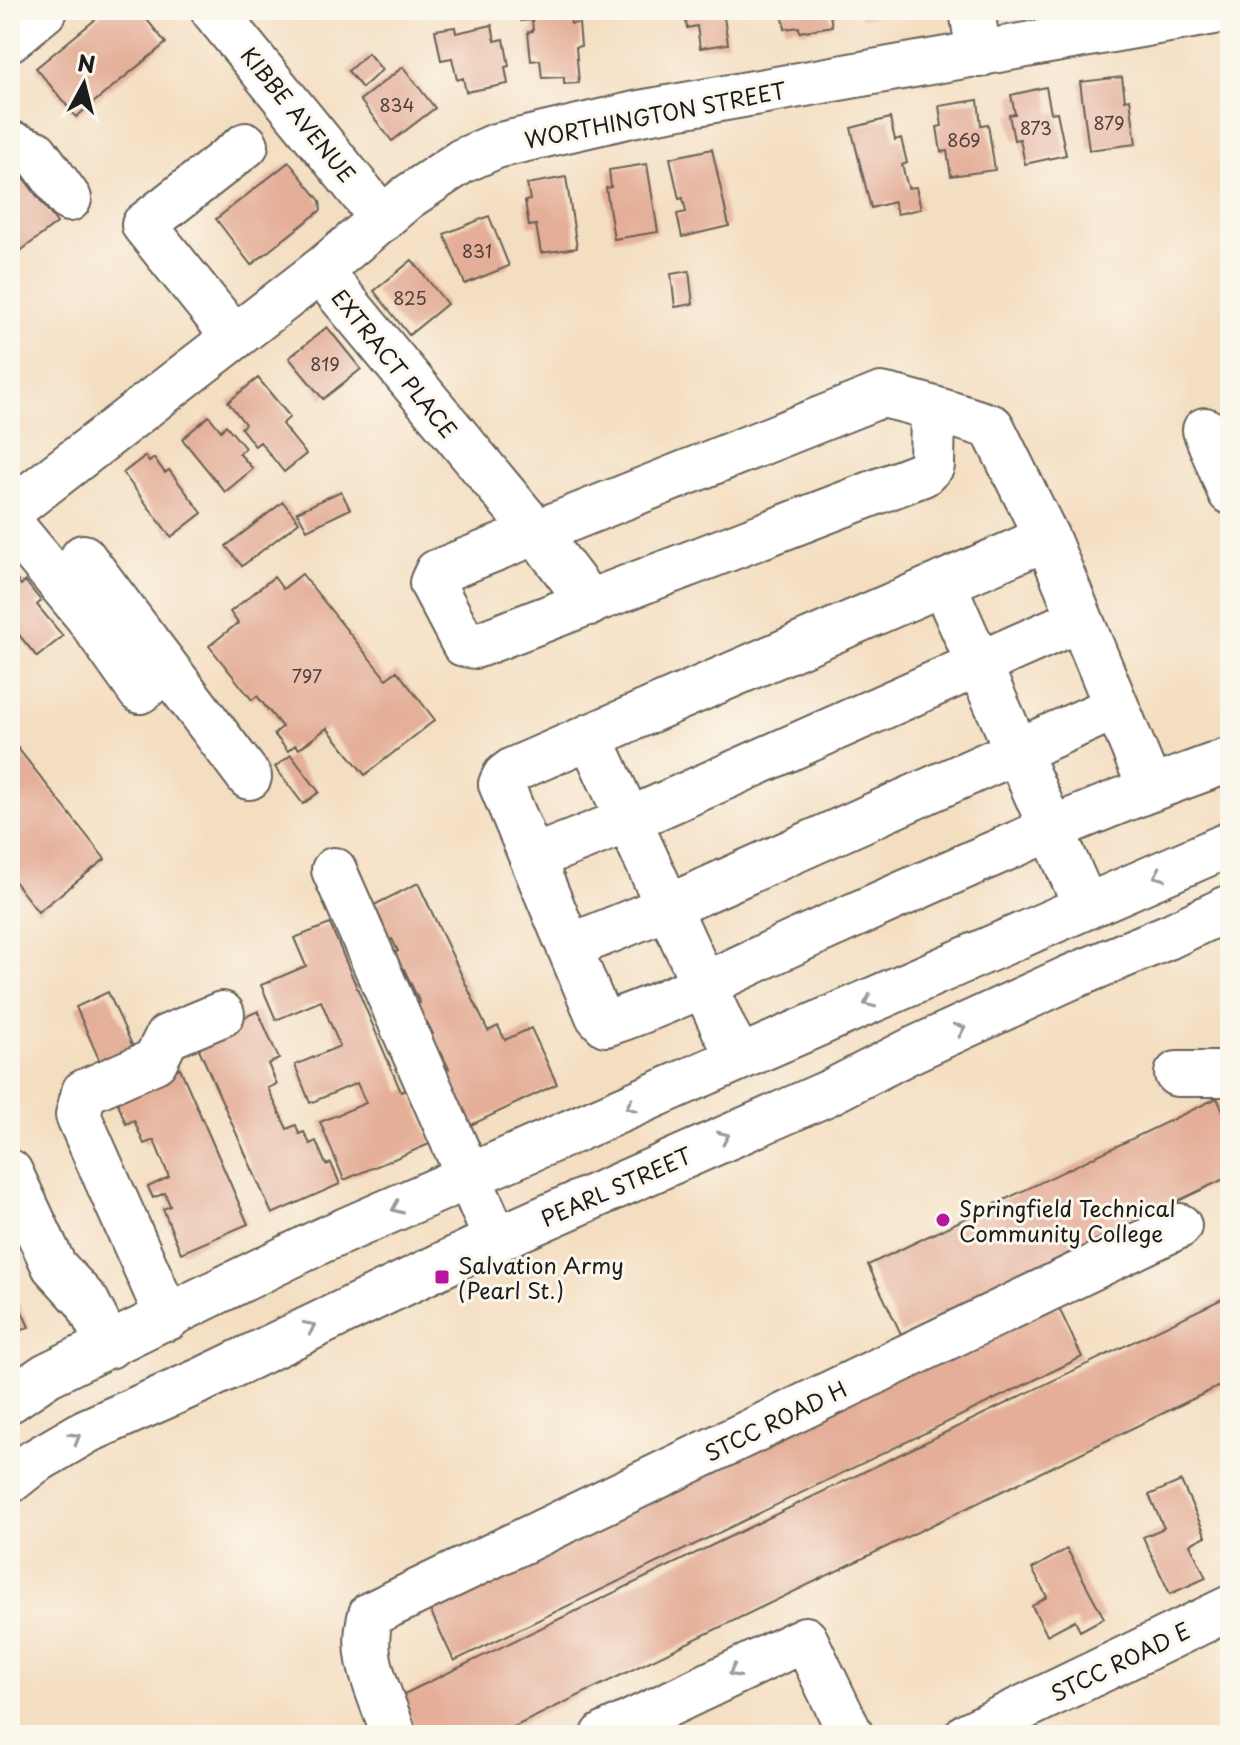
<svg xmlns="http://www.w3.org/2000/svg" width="1240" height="1745" viewBox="0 0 1240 1745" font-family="'Playpen Sans',sans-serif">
  <rect width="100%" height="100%" fill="#fbf7ec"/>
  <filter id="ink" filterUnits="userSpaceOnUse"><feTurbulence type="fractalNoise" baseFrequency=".0125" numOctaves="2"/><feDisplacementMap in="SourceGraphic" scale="16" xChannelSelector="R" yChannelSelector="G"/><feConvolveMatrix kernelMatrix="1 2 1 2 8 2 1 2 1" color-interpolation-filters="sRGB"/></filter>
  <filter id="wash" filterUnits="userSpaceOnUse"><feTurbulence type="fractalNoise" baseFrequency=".006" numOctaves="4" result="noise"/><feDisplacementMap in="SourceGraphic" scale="32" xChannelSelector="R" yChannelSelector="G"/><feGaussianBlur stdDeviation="1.8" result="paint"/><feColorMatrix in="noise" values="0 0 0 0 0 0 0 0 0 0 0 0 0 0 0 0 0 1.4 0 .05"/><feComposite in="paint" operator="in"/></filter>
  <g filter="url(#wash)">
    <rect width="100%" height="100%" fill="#f4dec1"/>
    <g id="blocks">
      <path fill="#e4ae98" d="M 107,10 L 139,10 L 166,43 L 76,117 L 36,68 Z
        M 520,10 L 569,10 L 571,24 L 579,23 L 581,46 L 576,47 L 579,83 L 564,84 L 564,77 L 542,78 L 540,60 L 531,61 L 528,32 L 533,31 L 532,20 L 521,21 Z
        M 684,10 L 723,10 L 728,44 L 700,48 L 697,26 L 687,28 Z
        M 793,10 L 829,10 L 832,26 L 800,32 L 799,27 L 785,29 L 782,12 Z
        M 860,10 L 895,10 L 895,12 L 861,18 Z
        M 492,25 L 495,41 L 504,39 L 509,66 L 505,67 L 508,84 L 466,92 L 463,78 L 457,80 L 452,58 L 441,60 L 435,30 L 455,27 L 456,33 Z
        M 368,53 L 382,70 L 362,88 L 348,71 Z
        M 403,67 L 435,108 L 392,141 L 360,100 Z
        M 1122,77 L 1125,100 L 1130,99 L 1136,144 L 1089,150 L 1080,82 Z
        M 1046,87 L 1051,113 L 1057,112 L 1066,155 L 1025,164 L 1020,139 L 1014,140 L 1009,115 L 1015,114 L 1011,95 Z
        M 978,100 L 981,125 L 988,124 L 995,170 L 951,176 L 947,151 L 941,152 L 937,127 L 942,126 L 939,106 Z
        M 890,118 L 895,140 L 901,138 L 907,163 L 902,165 L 908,188 L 916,187 L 921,209 L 897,214 L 894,202 L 871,208 L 851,128 Z
        M 712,149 L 729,226 L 682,237 L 677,214 L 686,212 L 683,198 L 679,199 L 670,158 Z
        M 289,162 L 320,201 L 321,210 L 251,265 L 216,219 Z
        M 13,164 L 57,223 L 10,259 L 10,166 Z
        M 647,164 L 658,232 L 614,239 L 606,188 L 611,187 L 609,170 Z
        M 566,177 L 577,248 L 541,253 L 536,225 L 529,226 L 525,201 L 530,200 L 527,184 Z
        M 489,216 L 509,266 L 465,284 L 444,234 Z
        M 412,260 L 447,304 L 409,335 L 374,291 Z
        M 689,271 L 693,304 L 675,307 L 671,274 Z
        M 327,327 L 361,369 L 323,399 L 289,358 Z
        M 258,378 L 290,417 L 282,424 L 306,454 L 284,472 L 260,442 L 255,446 L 241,428 L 245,424 L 228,402 Z
        M 209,416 L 221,431 L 226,425 L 245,448 L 239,453 L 253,469 L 225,492 L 182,439 Z
        M 145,456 L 149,462 L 154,458 L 165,473 L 169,470 L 202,513 L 171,537 L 123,473 Z
        M 341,491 L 350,509 L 307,530 L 297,512 Z
        M 283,502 L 299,522 L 242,566 L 226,546 Z
        M 10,571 L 21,585 L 25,581 L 41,601 L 37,605 L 63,636 L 37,657 L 10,624 Z
        M 302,574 L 386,679 L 397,671 L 435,720 L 365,775 L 327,728 L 299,749 L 295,745 L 288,751 L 274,734 L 282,727 L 257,696 L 252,700 L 209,646 L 238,623 L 230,612 L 274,577 L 283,589 Z
        M 10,738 L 105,859 L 38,912 L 10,876 Z
        M 291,755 L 319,792 L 303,804 L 275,767 Z
        M 418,883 L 488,1031 L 498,1026 L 505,1040 L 531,1028 L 557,1084 L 469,1126 L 443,1071 L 449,1069 L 441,1052 L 433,1056 L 425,1038 L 433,1034 L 427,1022 L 420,1025 L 411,1007 L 420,1003 L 404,969 L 396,973 L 388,956 L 398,951 L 392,939 L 384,943 L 376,925 L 382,922 L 374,905 Z
        M 330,924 L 401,1092 L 409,1089 L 432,1143 L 344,1180 L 320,1122 L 366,1103 L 357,1083 L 310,1103 L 295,1065 L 340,1046 L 321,1001 L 276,1020 L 261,985 L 306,966 L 294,938 Z
        M 108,992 L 138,1058 L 105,1073 L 76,1007 Z
        M 258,1011 L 279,1059 L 268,1064 L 277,1084 L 268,1088 L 287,1129 L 296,1125 L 299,1134 L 304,1132 L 310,1144 L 316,1141 L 326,1165 L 331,1163 L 340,1184 L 272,1214 L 195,1040 Z
        M 180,1068 L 248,1224 L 181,1253 L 163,1209 L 170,1206 L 165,1193 L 153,1198 L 148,1187 L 169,1177 L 154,1140 L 144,1144 L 134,1120 L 126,1124 L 115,1096 Z
        M 1217,1098 L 1223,1111 L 1230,1107 L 1230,1176 L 901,1334 L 868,1265 Z
        M 10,1285 L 29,1327 L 10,1336 Z
        M 1051,1291 L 1082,1357 L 454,1661 L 423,1595 Z
        M 1230,1295 L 1230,1381 L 497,1735 L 419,1735 L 400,1696 Z
        M 1181,1481 L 1206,1536 L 1190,1544 L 1206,1578 L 1170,1594 L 1143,1537 L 1164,1528 L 1149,1495 Z
        M 1067,1549 L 1104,1618 L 1080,1631 L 1075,1620 L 1047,1635 L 1032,1606 L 1047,1597 L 1032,1569 Z"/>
    </g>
  </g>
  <g filter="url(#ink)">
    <use href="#blocks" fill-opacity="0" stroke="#686056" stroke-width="2"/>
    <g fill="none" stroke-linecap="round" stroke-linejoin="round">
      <g stroke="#686056" stroke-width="48">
        <path id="minor" d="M 213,10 L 383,219
          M 972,10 L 979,55
          M 10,39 L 45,10
          M 10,143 L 36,153 L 69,199
          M 320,271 L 537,533 L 590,603
          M 234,337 L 144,225 L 246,145
          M 933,409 L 932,465 L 923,474 L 475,646 L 464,644 L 432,583 L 437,572 L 881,395 C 918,402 956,416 992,427 L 1047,538
          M 1205,430 L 1230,492
          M 10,523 L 87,616 L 140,691 L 167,669
          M 83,557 L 249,777
          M 943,583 L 1086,907
          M 590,736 L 724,1029 L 740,1058
          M 1150,788 L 1047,538 L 513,770 L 505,776 L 501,784 L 598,1016 L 606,1024 C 675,1001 742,966 808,936 C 947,874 1086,810 1230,760
          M 532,858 L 629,820 L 1080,619
          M 334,870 L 496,1239
          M 569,947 L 668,907 L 1116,707
          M 1177,1074 L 1230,1074
          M 10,1172 L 54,1266 L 87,1302 L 109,1346
          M 168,1318 L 78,1115 L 84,1092 L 155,1061 L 167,1037 L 222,1014
          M 10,1400 L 47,1375 L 323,1240 L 1230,844
          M 10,1481 L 34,1462 L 87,1431 L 202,1380 L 486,1244 L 828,1093 L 910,1051 L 1069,978 L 1170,936 L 1230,907
          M 394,1735 C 381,1693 358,1659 371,1614 L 1179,1226
          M 604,1735 L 805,1639 L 851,1735
          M 967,1735 L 1230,1608"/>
      </g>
      <g stroke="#686056" stroke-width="48">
        <path id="major" d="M 10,511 L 320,271 L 408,197 L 462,161 L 496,146 L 640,113 L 1225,10"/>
      </g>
      <use href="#minor" stroke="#fff" stroke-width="44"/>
      <use href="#major" stroke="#fff" stroke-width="44"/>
    </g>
    <defs><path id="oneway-chevron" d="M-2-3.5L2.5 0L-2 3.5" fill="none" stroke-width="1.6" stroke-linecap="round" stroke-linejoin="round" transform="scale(2)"/></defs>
    <g stroke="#999">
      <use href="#oneway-chevron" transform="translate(1159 875) rotate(156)"/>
      <use href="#oneway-chevron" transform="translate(869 1002) rotate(156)"/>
      <use href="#oneway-chevron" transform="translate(960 1029) rotate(-24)"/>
      <use href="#oneway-chevron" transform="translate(631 1106) rotate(156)"/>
      <use href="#oneway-chevron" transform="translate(724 1137) rotate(-23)"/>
      <use href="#oneway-chevron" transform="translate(397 1208) rotate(157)"/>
      <use href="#oneway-chevron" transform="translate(310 1327) rotate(-26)"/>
      <use href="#oneway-chevron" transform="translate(75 1438) rotate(-31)"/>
      <use href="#oneway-chevron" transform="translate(734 1672) rotate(154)"/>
    </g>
  </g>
  <g fill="#b5179e" stroke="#fbf7ec" stroke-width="3">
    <circle cx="943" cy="1220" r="8"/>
    <rect x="434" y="1269" width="16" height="16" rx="4"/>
  </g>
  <g text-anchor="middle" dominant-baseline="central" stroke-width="6" stroke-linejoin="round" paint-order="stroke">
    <g font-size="18" fill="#4e403b">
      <text x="397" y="104">834</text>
      <text x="1109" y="122">879</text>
      <text x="1036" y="127">873</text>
      <text x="964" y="139">869</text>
      <text x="477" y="250">831</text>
      <text x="410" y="297">825</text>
      <text x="325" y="363">819</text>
      <text x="307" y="675">797</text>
    </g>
    <g font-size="22" fill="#1c1c1c" stroke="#fbf7ec">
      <text transform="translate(299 114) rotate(51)">KIBBE AVENUE</text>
      <text transform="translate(655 114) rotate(-11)">WORTHINGTON STREET</text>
      <text transform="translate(395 363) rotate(51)">EXTRACT PLACE</text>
      <text transform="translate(616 1186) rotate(-24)">PEARL STREET</text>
      <text transform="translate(775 1420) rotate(-26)">STCC ROAD H</text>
      <text transform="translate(1120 1661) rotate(-26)">STCC ROAD E</text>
    </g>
    <g font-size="22" fill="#1c1c1c" stroke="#fbf7ec" text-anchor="start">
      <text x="959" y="1207">Springfield Technical<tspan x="959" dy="25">Community College</tspan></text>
      <text x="458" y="1264">Salvation Army<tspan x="458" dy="25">(Pearl St.)</tspan></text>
    </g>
  </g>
  <rect width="1240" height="1745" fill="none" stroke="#fbf7ec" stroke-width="40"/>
  <g transform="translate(84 84) rotate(7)" stroke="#fbf7ec" stroke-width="6" paint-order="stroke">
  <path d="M0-6L14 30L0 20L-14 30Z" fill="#1c1c1c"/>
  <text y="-12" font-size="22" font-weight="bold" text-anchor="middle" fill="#1c1c1c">N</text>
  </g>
</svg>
